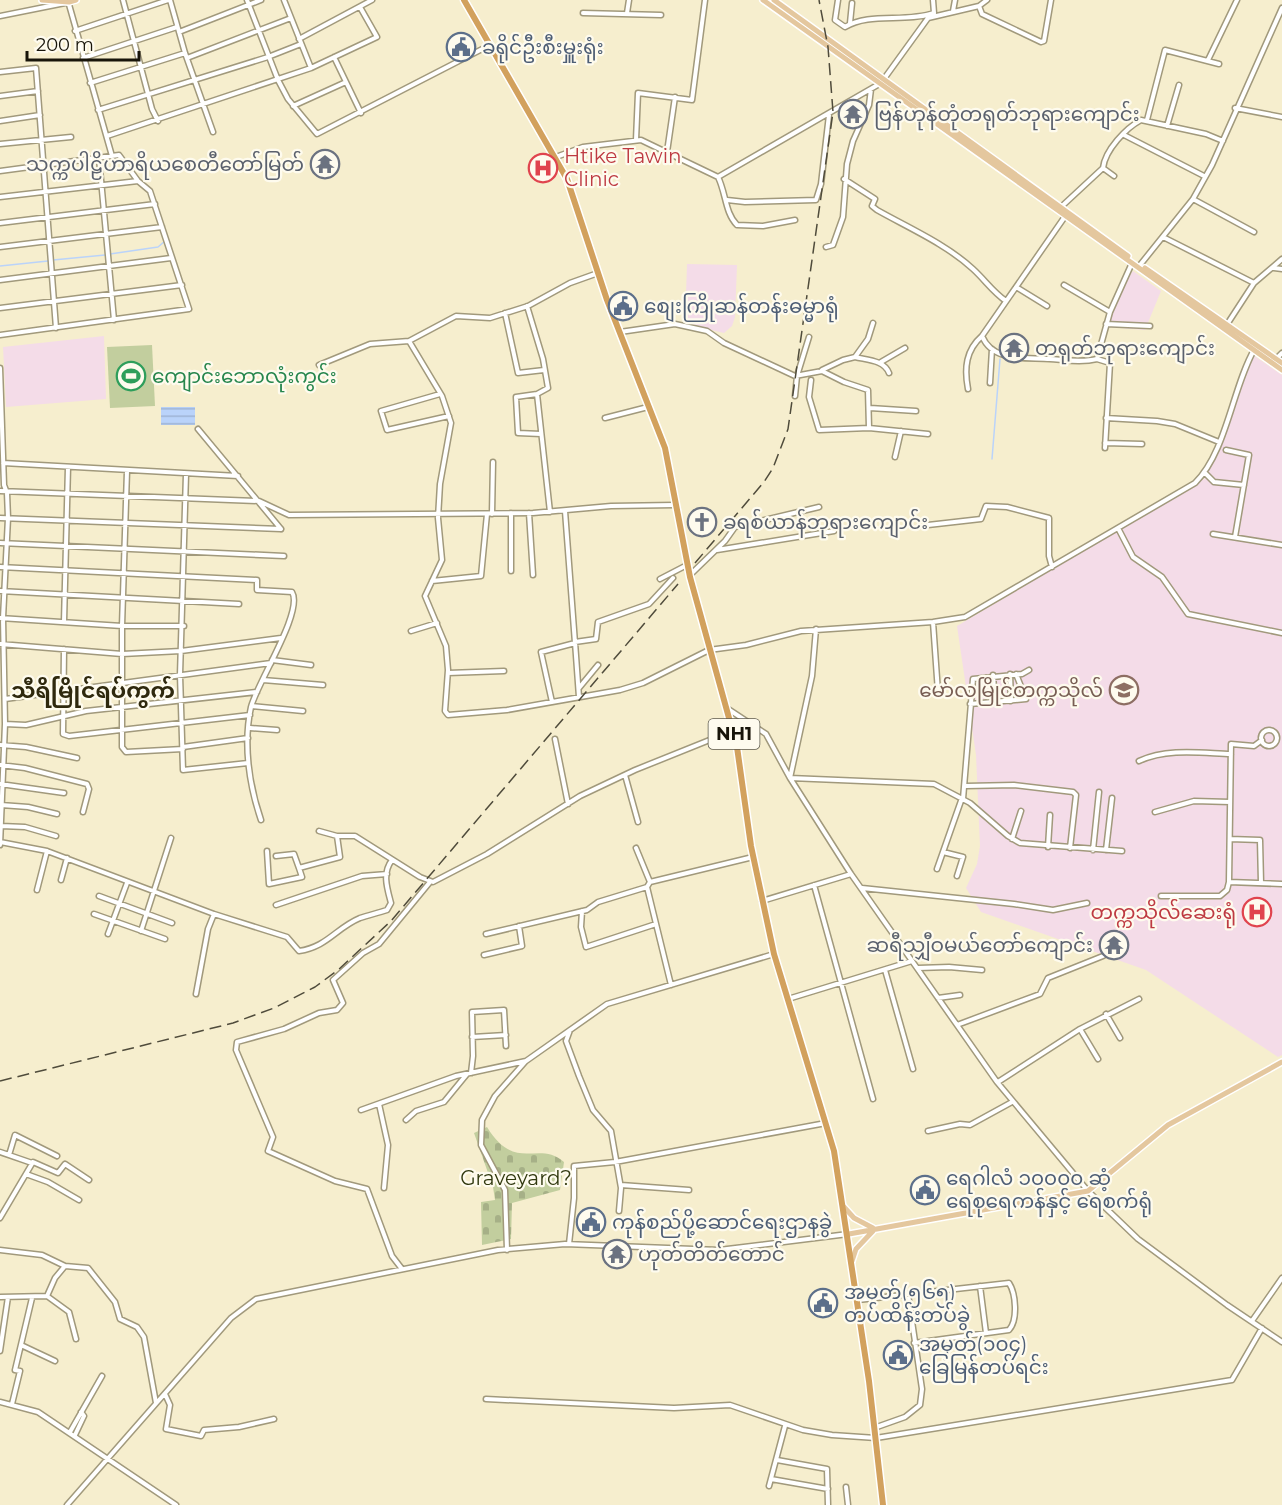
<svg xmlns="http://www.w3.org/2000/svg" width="1282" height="1505" viewBox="0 0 1282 1505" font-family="Montserrat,'Noto Sans Myanmar',sans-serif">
  <defs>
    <pattern id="cemetery-stones" width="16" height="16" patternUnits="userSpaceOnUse" patternTransform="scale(1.5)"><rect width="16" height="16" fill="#c2ce9e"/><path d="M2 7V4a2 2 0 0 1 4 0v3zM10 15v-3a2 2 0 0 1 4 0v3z" fill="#a6b087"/></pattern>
    <pattern id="water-rules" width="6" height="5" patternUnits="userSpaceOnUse" patternTransform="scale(1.5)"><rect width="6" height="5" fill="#bad3fa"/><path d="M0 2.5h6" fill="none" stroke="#9fb4d5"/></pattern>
  </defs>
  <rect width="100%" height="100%" fill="#f6eece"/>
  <path fill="#f4dce8" d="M 687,264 L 737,265 L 735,317 L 732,326 L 724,333 L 685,324 Z
    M 1133,271 L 1161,291 L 1145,330 L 1108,327 L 1120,290 Z
    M 104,336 L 106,399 L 6,407 L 3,347 Z
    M 1253,355 L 1282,375 L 1282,1055 L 1278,1057 L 1146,970 L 981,912 L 966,888 L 977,864 L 980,846 L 976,755 L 957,626 L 1204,479 Z"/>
  <path fill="url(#cemetery-stones)" d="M 487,1127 C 516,1174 538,1139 564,1162 L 560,1190 L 512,1203 L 511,1239 L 482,1245 L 481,1202 L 495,1200 L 493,1187 L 474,1133 Z"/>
  <path fill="#c2ce9e" d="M 152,345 L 155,406 L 110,408 L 107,347 Z"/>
  <path fill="url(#water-rules)" d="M 161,407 L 195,407 L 195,425 L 161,425 Z"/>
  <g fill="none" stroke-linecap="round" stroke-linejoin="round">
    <path stroke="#bad3fa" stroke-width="1.5" d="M 110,254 L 158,247 L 165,241
      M 53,260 L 105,255
      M 0,266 L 48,261
      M 992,459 L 1000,359"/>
    <g stroke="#a1997c" stroke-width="7">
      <path id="minor" d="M 123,0 L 152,109 L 158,121
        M 170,0 L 185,53 L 213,132
        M 247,0 L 278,80 L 288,99 L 317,134 L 490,45
        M 284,0 L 311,68
        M 838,0 L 835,20 L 845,27 C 870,12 904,23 934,13
        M 933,0 L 934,13
        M 68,1 L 112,156
        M 979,6 L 982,14 L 1041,42 L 1044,41 L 1051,0
        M 953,11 L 955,0
        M 583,13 L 661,15
        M 627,13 L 629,0
        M 0,16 L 65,3
        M 850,23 L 852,3
        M 75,31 L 168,0
        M 179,32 L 261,0
        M 299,39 L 372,0
        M 334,57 L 361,113
        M 83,58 L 177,27
        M 187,58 L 291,18
        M 1208,60 L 1237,0
        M 0,72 L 36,68 L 56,328
        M 90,83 L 185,53
        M 0,96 L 38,91
        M 293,106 L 346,82
        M 1235,108 L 1282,117
        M 98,110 L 268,57 L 301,44
        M 1147,120 L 1165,50 L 1219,64
        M 0,121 L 40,115
        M 1167,126 L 1179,85
        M 1124,135 L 1204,176
        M 107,136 L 311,68 L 377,37 L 360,7
        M 636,140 L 638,93 L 692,100 L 705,0
        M 0,144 L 71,137
        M 667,152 L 675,97
        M 556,157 L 583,147 L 641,140 L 718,177 L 881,83 L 928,18 L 979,6 L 987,0
        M 99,158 L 114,320
        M 0,171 L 119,155 L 138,181 L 150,191 L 189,309 L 0,335
        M 1114,176 L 1103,168 C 1105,150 1126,128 1141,120 L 1206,134 L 1223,141
        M 718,177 C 726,193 725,213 737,225 L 763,226 L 795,220
        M 844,179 L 875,199 L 872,206 L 877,210 C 909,228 946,244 973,269 C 985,280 993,292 1006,301
        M 0,197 L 138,181
        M 1193,199 L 1254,232
        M 727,200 L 745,202 L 816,200 L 821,184 L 829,115
        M 1061,207 L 1103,168
        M 1066,215 L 982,336 C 993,363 1027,357 1050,359 C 1065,360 1082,363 1097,359 L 1110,312 L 1132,263
        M 0,223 L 155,204
        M 1163,237 L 1254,283
        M 0,247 L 162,227
        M 826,247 L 833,245 L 843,217 L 847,164 L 853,141 L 869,105 L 871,89
        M 1140,265 L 1193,199 L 1212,165 L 1282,8
        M 1274,268 L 1282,269
        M 0,280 L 171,258
        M 1064,285 L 1110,312
        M 1016,287 L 1047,306
        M 527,306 L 543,359 L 548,388 L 537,394 L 516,397 L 518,433 L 541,434
        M 0,308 L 182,285
        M 505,313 L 518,373 L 544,370
        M 1106,324 L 1150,326
        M 1226,326 L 1254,283 L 1282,259
        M 620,332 L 675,324 L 707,331 L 724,343 L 795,376 L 822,371 L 844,382 L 868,390 L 869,428
        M 409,341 L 442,396 L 451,423 L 440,484 L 438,518 L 442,560 L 425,596 L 446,646 L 448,670 L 445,711 L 448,715 L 507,710 L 620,690 L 643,683 L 709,650 L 746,645 L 801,631 L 933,622 L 965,617 L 1195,483 C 1227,451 1232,388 1255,348
        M 855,357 C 867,360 884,360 889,373
        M 1097,359 L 1110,363 L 1105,448
        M 1276,359 L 1282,353
        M 881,362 L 905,348
        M 319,365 L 370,344 L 409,341 L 456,316 L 490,318 L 528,306 L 570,283 L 598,273
        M 0,368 L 4,485 L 7,493 L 8,518 L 3,618 L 5,724 L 0,845
        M 822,370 L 843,360 L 855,357 L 868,339 L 873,323
        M 811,380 L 809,397 L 819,430 L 869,428 L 928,434
        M 990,383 L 992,349
        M 968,389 C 964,368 966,350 982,336
        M 440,394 L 381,411 L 387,430 L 449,416
        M 537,394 L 550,512
        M 795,396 L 797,376 L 809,337
        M 870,408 L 916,411
        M 605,418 L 648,407
        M 1106,418 L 1157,421 L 1175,424 L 1219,442
        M 198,429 L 281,529
        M 1105,443 L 1142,444
        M 1226,450 L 1249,455 L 1235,537
        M 895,457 L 901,431
        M 3,463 L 238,476
        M 127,471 L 122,626 L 122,747 L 126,752 L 183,749
        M 1204,472 L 1214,482 L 1244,485
        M 186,474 L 180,675 L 183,770 L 248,763
        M 0,491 L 259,501 L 289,515 L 533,513 L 611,506 L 675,505
        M 511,513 L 511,571
        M 529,513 L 533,575
        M 492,514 L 493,462
        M 0,518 L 281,529
        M 928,525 L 981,519 L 986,506 L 1007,507 L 1049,518 L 1049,556 L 1052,567
        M 1118,528 L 1133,557 L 1162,577 L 1188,614 L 1282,633
        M 1213,534 L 1282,545
        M 0,543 L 284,556
        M 717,550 L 834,531
        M 0,567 L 257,580 L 257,590 L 292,592 C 304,611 257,683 251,707 C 243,744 249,785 261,820
        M 690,575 L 725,541 L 735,527 L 819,507
        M 660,579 L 687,565
        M 432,581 L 481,576 L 487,514
        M 0,591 L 239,604
        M 0,618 L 122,626 L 184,626
        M 64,622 L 68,467
        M 933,622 L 938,692
        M 816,629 L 812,676 L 790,778 L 934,784 L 970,803 L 1008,836 L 1020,843 L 1122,851
        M 411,631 L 437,623
        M 0,644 L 122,654 L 181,651 L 281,638
        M 64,649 L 63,734 L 69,736 L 250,715
        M 272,660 L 311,665
        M 448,673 L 504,671
        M 1010,674 L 1011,701
        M 993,675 L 995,702
        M 263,680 L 323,685
        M 579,688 L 598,665
        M 579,697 L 575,642 L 596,639 L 598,622 L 649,604 L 673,578
        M 5,699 L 271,663
        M 552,702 L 541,652 L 575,643 L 565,511
        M 970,704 L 1026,699 L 1016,674
        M 252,706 L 303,711
        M 728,709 L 766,734 L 790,778 L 851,874 L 997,1082 L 1088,1191 L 1138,1239 L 1227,1305 L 1282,1342
        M 5,724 L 26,725 L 86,711 L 257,692
        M 250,728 L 277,730
        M1261 738a8 8 0 1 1 16 0a8 8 0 1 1-16 0Z
        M 555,739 L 568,804
        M 1262,740 L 1254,746 L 1231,744 L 1229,882 L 1282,884
        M 0,745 L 26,747 L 77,758
        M 183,747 L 248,738
        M 1139,761 C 1168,748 1200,753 1231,754
        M 0,765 L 25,768 L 87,784 L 89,789 L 83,812
        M 625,775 L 638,822
        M 0,784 L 64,793
        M 966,786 L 1014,785 L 1073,792 L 1076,795 L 1070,848
        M 963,799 L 973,679 L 1022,674 L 1029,670
        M 1,805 L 28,807 L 57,814
        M 1155,812 L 1194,801 L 1230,802
        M 1,826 L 25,827 L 56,836
        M 319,831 L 337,836 L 355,836 L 420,877 L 433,882 L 487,854 L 580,796 L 635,770 L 732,731
        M 1012,839 L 1021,811
        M 1230,839 L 1260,840 L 1261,883
        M 0,842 L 47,851 L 214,914 L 208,929 L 196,994
        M 1048,847 L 1050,815
        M 636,848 L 650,882
        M 1093,850 L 1099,792
        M 1106,850 L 1112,798
        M 267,851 L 269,884 L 302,877 L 299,868 L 340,857 L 337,836
        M 943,852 L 963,857 L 957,876
        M 276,856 L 294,854 L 299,868
        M 937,869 L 962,798
        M 61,880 L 67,858
        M 814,885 L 873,1099
        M 647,887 L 671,985
        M 862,888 L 1014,904 L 1053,910 L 1087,903
        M 37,890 L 47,851
        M 99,896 L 172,923
        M 1161,896 L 1220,896 L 1227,890 L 1229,882
        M 762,901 L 851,874
        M 276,905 L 362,876 L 387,874
        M 582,911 L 581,927 L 586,947 L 656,924
        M 94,914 L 165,939
        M 214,914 L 287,937 L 299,951 C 327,947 336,928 360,918 C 369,915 378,913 387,910 L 391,903 C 387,888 382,873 392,860
        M 141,931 L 171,838
        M 108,934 L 127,883
        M 486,934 L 587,910 L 598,902 L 647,887 L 650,882 L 753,857
        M 484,955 L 522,946 L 519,926
        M 918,968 L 949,967 L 982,970
        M 885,970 L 913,1069
        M 938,998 L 960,995
        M 788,999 L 912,961
        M 1106,1014 L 1120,1038
        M 957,1025 L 1040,994 L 1048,978 L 1103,956
        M 1080,1029 L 1098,1059
        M 570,1030 L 566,1041 L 579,1076 L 593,1110 L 611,1131 L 621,1188 L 619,1211
        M 472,1037 L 506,1035
        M 471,1073 L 473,1056 L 472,1012 L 504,1010 L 506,1046
        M 998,1082 L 1080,1029 L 1139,999
        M 379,1104 L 388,1145 L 384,1188
        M 361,1110 L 456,1076 L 526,1061 L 607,1004 L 774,954
        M 406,1120 L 416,1111 L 444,1102 L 467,1074
        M 928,1131 L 960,1124 L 970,1125 L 1012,1102
        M 0,1152 L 32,1163
        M 9,1155 L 15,1135 L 57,1156
        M 26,1174 L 48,1182 L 79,1200
        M 621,1185 L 689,1190
        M 0,1218 L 33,1162 L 58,1173 L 65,1164 L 89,1180
        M 569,1244 L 574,1198 L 574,1166 L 615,1162 L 826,1123
        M 0,1250 L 42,1255 L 65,1266 L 88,1268 L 115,1302 L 120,1319 L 137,1327 L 144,1337 L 156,1403
        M 507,1250 L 505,1190 L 481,1145 L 482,1120 L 495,1096 L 525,1062
        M 402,1269 L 392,1256 L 367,1189 L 335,1181 L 268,1151 L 273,1137 L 236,1050 L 237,1042 L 284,1029 L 319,1013 L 337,1010 L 343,1003 L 333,980 L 363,953 L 379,944 L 430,882
        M 980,1286 L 986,1333
        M 47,1296 L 69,1312 L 76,1339
        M 0,1297 L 47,1296 L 55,1278 L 65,1266
        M 858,1300 L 1009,1283 C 1016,1294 1018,1320 1009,1330 L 914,1343
        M 1252,1321 L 1282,1278
        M 21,1345 L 55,1361
        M 0,1351 L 8,1297
        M 165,1394 L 170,1405 L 166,1429 L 201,1436 L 204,1430 L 239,1427 L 274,1419
        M 486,1399 L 674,1408 L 730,1405 L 803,1430 L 832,1435 L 876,1438 L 1232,1380 L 1262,1328
        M 0,1402 L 38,1412 L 176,1505
        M 12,1404 L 20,1371 L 15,1370 L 32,1298
        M 874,1428 L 905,1417 L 920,1405 L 922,1389 L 908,1294
        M 70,1432 L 102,1376
        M 75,1435 L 84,1416 L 81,1412
        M 777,1460 L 827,1469 L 828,1505
        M 771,1479 L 828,1489
        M 769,1486 L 785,1426
        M 846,1487 L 848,1505
        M 67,1505 L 231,1318 L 256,1299 L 498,1250 L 565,1244 L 719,1250 L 848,1234"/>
    </g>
    <g stroke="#fff" stroke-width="8">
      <path id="major" d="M 42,0 L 69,2 L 76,0
        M 763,0 L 1282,370
        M 774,0 L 1128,256
        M 1145,268 L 1282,363
        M 844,1207 L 854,1218 L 873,1228
        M 849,1234 L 1088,1191 L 1168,1125 L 1282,1062
        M 852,1261 L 856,1249 L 873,1231"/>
    </g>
    <g stroke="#fff" stroke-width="9">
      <path id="highway" d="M 464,0 L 567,179 L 607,300 L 665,448 L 690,577 L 737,747 L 751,846 L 774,954 L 834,1151 L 869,1381 L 883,1505"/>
    </g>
    <use href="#minor" stroke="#fff" stroke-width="4"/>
    <use href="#major" stroke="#e4c79e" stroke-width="5"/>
    <use href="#highway" stroke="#d2a15d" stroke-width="6"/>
    <path stroke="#4f4b3b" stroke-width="1.5" stroke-dasharray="12 6" stroke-linecap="butt" d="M 695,563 L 764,482 L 773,468 L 788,429 L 833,112 L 828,47 L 819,0
      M 0,1081 L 233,1023 L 274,1008 L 315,987 L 338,970 L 391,921 L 678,584"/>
  </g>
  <defs>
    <g id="civic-ring" transform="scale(1.5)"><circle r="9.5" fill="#fefbee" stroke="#5c6f8a" stroke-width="1.5"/><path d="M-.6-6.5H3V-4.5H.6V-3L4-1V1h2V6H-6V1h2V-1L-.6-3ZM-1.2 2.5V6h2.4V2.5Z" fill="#5c6f8a"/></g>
    <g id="temple-ring" transform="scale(1.5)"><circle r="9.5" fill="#fefbee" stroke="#6b7280" stroke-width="1.5"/><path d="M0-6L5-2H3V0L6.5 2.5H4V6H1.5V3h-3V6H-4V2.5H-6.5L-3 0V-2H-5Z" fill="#6b7280"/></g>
    <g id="hospital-ring" transform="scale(1.5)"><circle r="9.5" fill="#fefbee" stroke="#e0444e" stroke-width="1.5"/><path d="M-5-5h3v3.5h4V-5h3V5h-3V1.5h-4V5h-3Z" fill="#e0444e"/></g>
    <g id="stadium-ring" transform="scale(1.5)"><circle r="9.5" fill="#fefbee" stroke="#2e9e5b" stroke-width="1.5"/><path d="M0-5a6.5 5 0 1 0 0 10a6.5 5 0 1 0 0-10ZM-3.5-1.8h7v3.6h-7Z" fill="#2e9e5b"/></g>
    <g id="church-ring" transform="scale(1.5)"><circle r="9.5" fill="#fefbee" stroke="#6b7280" stroke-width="1.5"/><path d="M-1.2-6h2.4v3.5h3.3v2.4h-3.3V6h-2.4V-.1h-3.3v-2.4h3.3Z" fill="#6b7280"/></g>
    <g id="university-ring" transform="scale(1.5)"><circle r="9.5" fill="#fefbee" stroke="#8d6e63" stroke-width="1.5"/><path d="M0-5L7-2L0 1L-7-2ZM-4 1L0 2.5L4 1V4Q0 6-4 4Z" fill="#8d6e63"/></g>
  </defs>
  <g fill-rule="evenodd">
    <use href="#civic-ring" x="461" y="47"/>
    <use href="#temple-ring" x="853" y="114"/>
    <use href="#temple-ring" x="325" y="164"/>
    <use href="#hospital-ring" x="543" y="168"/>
    <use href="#civic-ring" x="623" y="306"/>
    <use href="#temple-ring" x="1014" y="348"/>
    <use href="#stadium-ring" x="131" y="376"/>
    <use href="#church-ring" x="702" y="522"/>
    <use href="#university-ring" x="1124" y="690"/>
    <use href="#hospital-ring" x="1257" y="912"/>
    <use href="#temple-ring" x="1114" y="945"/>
    <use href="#civic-ring" x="925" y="1190"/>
    <use href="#civic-ring" x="591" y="1222"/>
    <use href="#temple-ring" x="617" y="1254"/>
    <use href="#civic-ring" x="823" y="1303"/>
    <use href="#civic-ring" x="898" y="1355"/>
  </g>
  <g text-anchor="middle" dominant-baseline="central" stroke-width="4.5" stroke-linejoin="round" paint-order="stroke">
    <rect fill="#fefbee" stroke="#5d5a4e" stroke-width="1.5" x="708.5" y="719" width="51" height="30" rx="4.5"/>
    <g font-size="18" font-weight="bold" fill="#18150a">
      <text x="734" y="734">NH1</text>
    </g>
    <g font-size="20" fill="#4e5e75" stroke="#fefbee" text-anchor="start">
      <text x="482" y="47">ခရိုင်ဦးစီးမှူးရုံး</text>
      <text x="644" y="306">စျေးကြိုဆန်တန်းဓမ္မာရုံ</text>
      <text x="946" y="1178">ရေဂါလံ ၁၀၀၀၀ ဆံ့<tspan x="946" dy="23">ရေစုရေကန်နှင့် ရေစက်ရုံ</tspan></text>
      <text x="612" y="1222">ကုန်စည်ပို့ဆောင်ရေးဌာနခွဲ</text>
      <text x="844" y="1292">အမှတ်(၅၆၅)<tspan x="844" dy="23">တပ်ထိန်းတပ်ခွဲ</tspan></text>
      <text x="919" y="1344">အမှတ်(၁၀၄)<tspan x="919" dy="23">ခြေမြန်တပ်ရင်း</tspan></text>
    </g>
    <g font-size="20" fill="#5b616d" stroke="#fefbee" text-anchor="start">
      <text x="874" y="114">ဗြန်ဟုန်တုံတရုတ်ဘုရားကျောင်း</text>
      <text x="304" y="164" text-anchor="end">သက္ကပါဠိဟာရိယစေတီတော်မြတ်</text>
      <text x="1035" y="348">တရုတ်ဘုရားကျောင်း</text>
      <text x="723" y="522">ခရစ်ယာန်ဘုရားကျောင်း</text>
      <text x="1093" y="945" text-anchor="end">ဆရီသျှီဝမယ်တော်ကျောင်း</text>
      <text x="638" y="1254">ဟုတ်တိတ်တောင်</text>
    </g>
    <g font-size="20" fill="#be3a42" stroke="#fefbee" text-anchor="start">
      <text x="564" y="156">Htike Tawin<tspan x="564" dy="23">Clinic</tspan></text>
      <text x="1236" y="912" text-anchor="end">တက္ကသိုလ်ဆေးရုံ</text>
    </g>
    <g font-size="20" fill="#27864d" stroke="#fefbee" text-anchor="start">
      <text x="152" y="376">ကျောင်းဘောလုံးကွင်း</text>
    </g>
    <g font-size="20" fill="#785e54" stroke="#fefbee" text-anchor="end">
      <text x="1103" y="690">မော်လမြိုင်တက္ကသိုလ်</text>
    </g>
    <g font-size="20" fill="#31390f" stroke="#fefbee">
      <text x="516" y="1178">Graveyard?</text>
    </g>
    <g font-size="22" font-weight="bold" fill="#2f290e" stroke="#fefbee">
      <text x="93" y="690">သီရိမြိုင်ရပ်ကွက်</text>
    </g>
  </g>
  <path d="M27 51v9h112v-9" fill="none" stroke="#18150a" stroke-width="3"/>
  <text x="36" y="51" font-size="18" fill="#18150a" stroke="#fefbee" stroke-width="4.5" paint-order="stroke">200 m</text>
</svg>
